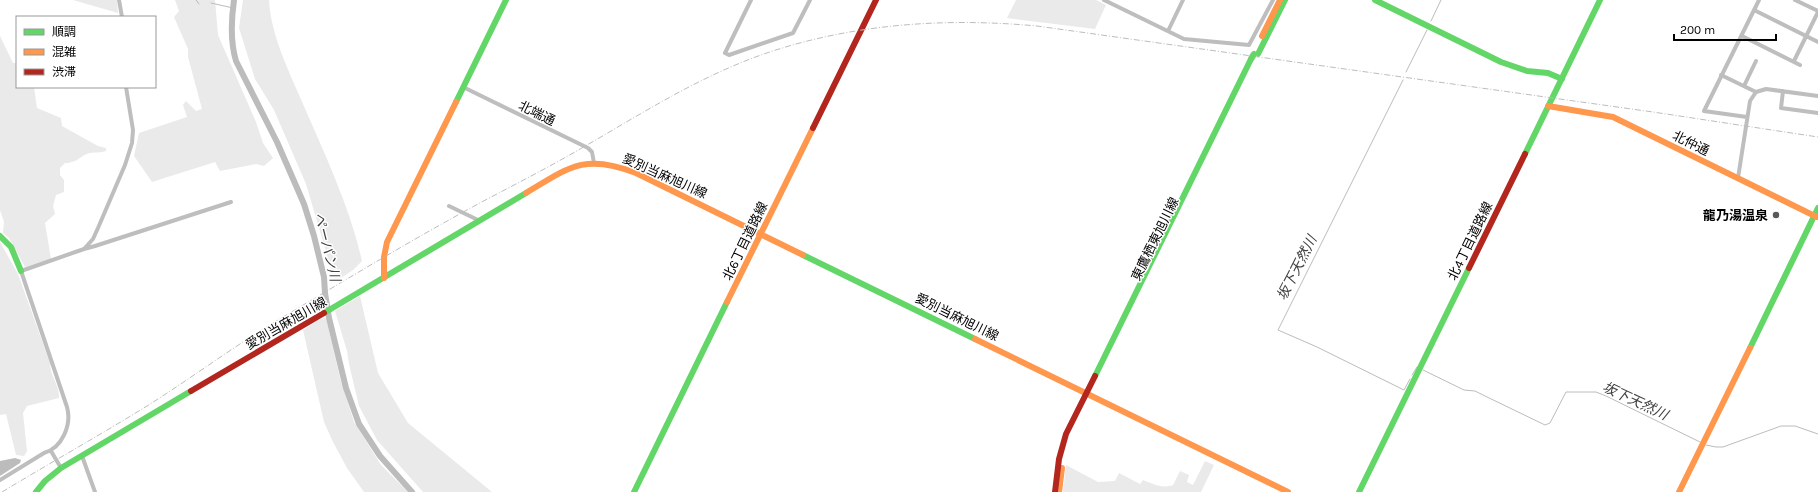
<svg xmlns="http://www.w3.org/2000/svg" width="1818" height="492" viewBox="0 0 1818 492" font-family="Karla,'Noto Sans JP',sans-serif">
  <rect width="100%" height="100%" fill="#fff"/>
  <path fill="#eaeaea" d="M 73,0 L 117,0 L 118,13 Z
    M 175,0 L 215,0 L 218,35 L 256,122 L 263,143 L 273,158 L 264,166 L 256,164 L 220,171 L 215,162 L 152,182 L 134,156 L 139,133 L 187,117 L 183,105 L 186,101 L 196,111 L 202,109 L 188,57 L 188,49 L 174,17 L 179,11 Z
    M 243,0 L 269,0 C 271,36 289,71 303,104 C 325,155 350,207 362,261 L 353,270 L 335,282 L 306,184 L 274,110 L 255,79 L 239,28 Z
    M 1016,0 L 1096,0 L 1106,5 L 1095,29 L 1007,18 Z
    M 0,36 L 13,63 L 17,63 L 17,87 L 34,87 L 37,108 L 61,118 L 62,126 L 98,146 L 106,148 L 106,151 C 101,153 96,152 90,153 C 79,156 78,163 65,163 L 60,168 L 60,175 L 64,180 L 64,192 L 56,195 L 53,206 L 55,214 L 45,223 L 51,259 L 25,267 L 9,238 L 3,233 L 4,222 L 0,210 Z
    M 0,242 L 18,274 L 50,363 C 50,376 60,386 59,398 L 27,406 L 23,413 L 27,451 L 24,456 L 16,455 L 6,414 L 0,415 Z
    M 360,296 L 378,373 L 408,423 L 492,492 L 423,492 L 377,440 L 359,406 L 349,364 L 347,351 L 335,311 Z
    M 326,318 L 340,378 L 354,422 L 381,465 L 408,492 L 364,492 L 347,468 L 333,442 L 324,422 L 303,330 L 320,319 Z
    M 1205,461 L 1214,465 L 1201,492 L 1063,492 L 1066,465 L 1098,482 L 1115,481 L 1119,473 L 1140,484 L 1143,480 C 1153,484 1162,489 1173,485 L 1180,471 L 1189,475 L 1187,482 L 1193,485 Z"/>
  <path fill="#bcbcbc" d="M 15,458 L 21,460 L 20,463 L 0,476 L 0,461 Z"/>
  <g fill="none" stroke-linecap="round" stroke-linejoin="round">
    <path stroke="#bcbcbc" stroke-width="1" d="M 196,0 L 199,4
      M 211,3 L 233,8
      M 1431,21 L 1441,0
      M 1406,72 L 1427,30
      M 1403,80 L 1278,330 L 1317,347 L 1404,390 L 1410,379
      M 1423,370 L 1464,390 L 1475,391 L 1485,396 L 1545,425 L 1550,423 L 1566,392 L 1596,392 L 1606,396 L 1700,442
      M 1412,375 L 1417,367
      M 1706,445 L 1716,447 L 1723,447 L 1781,426 L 1795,426 L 1818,434"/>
    <path stroke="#bcbcbc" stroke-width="6" d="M 234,0 C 231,21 230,41 236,61 L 277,142 L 304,204 L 314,236 L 324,277 L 325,293 L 329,318 L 346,388 L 359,424 L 380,456 L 412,492"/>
    <path stroke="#bebebe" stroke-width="4" d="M 119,0 L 122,17
      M 751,0 L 725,53 L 729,55 L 793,33 L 810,0
      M 1104,0 L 1184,39 L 1249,45 L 1273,0
      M 1795,0 L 1818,11
      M 1754,10 L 1818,42
      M 1168,31 L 1183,0
      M 1742,36 L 1800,65
      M 1794,61 L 1818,12
      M 1721,75 L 1756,92
      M 1744,86 L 1756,61
      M 463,87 L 588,148 L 592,152 L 594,163
      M 1783,91 L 1781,108 L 1818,113
      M 1747,117 L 1704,111 L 1759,0
      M 1738,178 L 1750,101 L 1756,92 L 1766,89 L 1818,96
      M 449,206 L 478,220
      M 84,249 L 93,239 L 98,228 L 125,165 L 132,143 L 133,130 L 126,87
      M 51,451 L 61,468
      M 82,456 L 95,492
      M 0,480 L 44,453 C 62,448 72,425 67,407 L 21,271 L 84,249 L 95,246 L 231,202"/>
    <path stroke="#63d668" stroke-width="6" d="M 1375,0 L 1501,62 L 1527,71 L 1548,73 L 1562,79
      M 1258,54 L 1285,0
      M 456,102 L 506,0
      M 1525,154 L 1600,0
      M 0,236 L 11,247 L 21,271
      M 803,255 L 975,339
      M 324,313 L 526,193
      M 1750,348 L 1818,208
      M 1095,376 L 1251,59
      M 36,492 L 45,481 L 61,468 L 191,391
      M 634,492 L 727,302
      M 1359,492 L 1469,268"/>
    <path stroke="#ff974d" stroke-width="6" d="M 1262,36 L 1280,0
      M 1548,106 L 1613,117 L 1817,217
      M 526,193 C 569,167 585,153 636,173 L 803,255
      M 384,278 L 384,257 L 387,242 L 456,102
      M 727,302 L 813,128
      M 975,339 L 1288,492
      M 1059,492 L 1062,468
      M 1679,492 L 1750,348"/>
    <path stroke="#b3261e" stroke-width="6" d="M 813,128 L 876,0
      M 1469,268 L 1525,154
      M 191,391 L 324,313
      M 1055,492 L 1059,459 L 1066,434 L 1095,376"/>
    <path stroke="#bdbdbd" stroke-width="1" stroke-dasharray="6 2 1 2" stroke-linecap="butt" d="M 2,492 C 50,463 100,435 147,406 C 193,377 237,344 283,317 C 339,284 393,251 449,220 C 484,200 521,182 557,162 C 630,122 698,74 779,49 C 863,23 950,18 1037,26 L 1653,112 L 1818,137"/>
    <g stroke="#dbdbdb" stroke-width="7" stroke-linecap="butt">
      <path id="fast-bridge" d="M 1251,59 L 1254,54"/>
    </g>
    <use href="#fast-bridge" stroke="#63d668" stroke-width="6"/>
  </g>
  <circle fill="#595959" stroke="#fff" stroke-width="1.5" cx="1776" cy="215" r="4"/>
  <g text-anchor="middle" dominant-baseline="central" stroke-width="3" stroke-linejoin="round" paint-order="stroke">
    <g font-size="13" fill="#000" stroke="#fff">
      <text transform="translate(537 113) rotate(26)">北端通</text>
      <text transform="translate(1691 143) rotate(26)">北仲通</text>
      <text transform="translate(665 176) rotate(24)">愛別当麻旭川線</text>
      <text transform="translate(1155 239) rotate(-64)">東鷹栖東旭川線</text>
      <text transform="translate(745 241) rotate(-64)">北6丁目道路線</text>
      <text transform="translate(1470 241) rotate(-64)">北4丁目道路線</text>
      <text transform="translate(957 317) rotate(26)">愛別当麻旭川線</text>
      <text transform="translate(286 323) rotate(-30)">愛別当麻旭川線</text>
    </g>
    <g font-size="13" font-weight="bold" fill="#000" stroke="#fff" text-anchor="end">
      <text x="1768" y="215">龍乃湯温泉</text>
    </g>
    <g font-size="14" font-style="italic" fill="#414141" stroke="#fff">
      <text transform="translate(327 247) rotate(76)">ペーパン川</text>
      <text transform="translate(1297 268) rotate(-63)">坂下天然川</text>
      <text transform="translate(1635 401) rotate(25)">坂下天然川</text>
    </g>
  </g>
  <rect x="16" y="16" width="140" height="72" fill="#ffffff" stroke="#999999"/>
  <rect x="24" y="29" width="20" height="6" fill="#63d668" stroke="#999999"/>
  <text x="52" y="36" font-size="12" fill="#000000">順調</text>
  <rect x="24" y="49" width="20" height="6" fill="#ff974d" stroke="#999999"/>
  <text x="52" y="56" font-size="12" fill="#000000">混雑</text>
  <rect x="24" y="69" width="20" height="6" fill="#b3261e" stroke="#999999"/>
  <text x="52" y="76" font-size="12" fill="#000000">渋滞</text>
  <path d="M1674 34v6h102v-6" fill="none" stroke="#000000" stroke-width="2"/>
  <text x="1680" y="34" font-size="12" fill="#000000" stroke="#ffffff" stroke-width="3" paint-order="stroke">200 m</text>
</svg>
